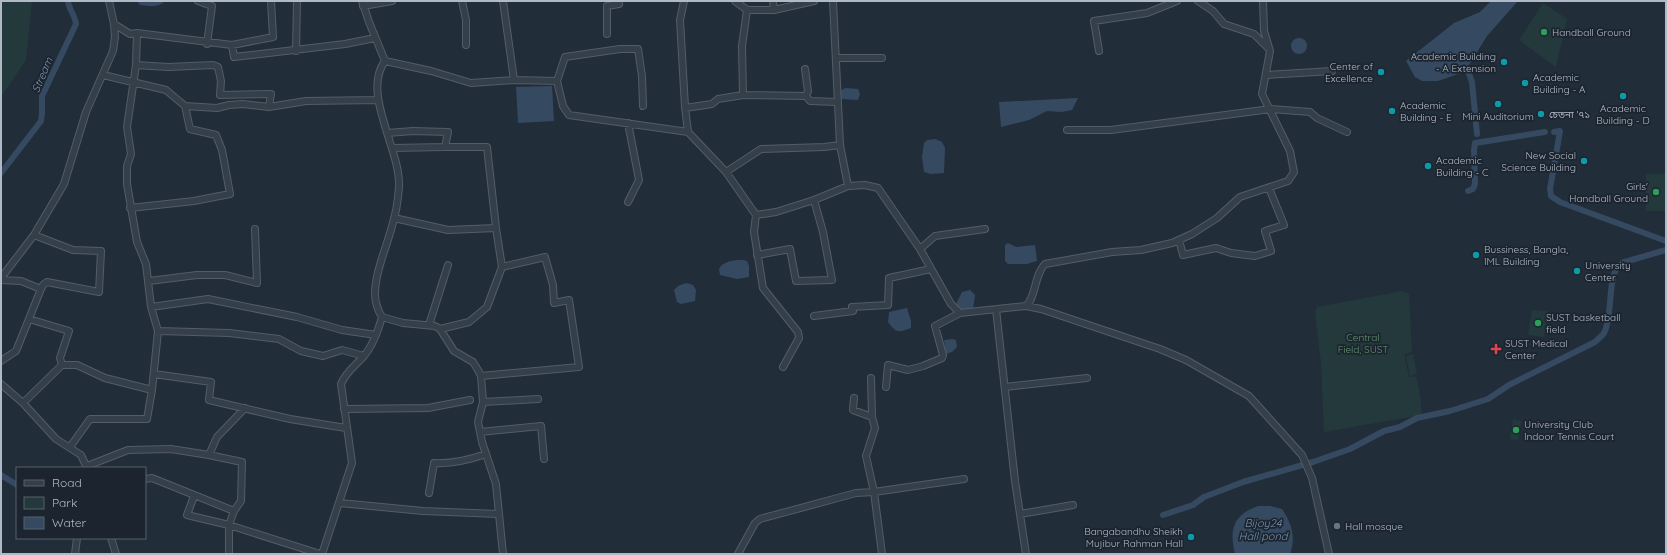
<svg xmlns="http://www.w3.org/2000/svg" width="1667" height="555" viewBox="0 0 1667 555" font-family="Quicksand,'Noto Sans Bengali',sans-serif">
  <rect width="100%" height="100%" fill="#222d3a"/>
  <path fill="#24393b" d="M 1,1 L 32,1 L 26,60 L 1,97 Z
    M 1543,3 L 1567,19 L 1556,67 L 1519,40 Z
    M 1646,174 L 1666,174 L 1666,211 L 1646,211 Z
    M 1402,291 L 1409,294 L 1412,352 L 1404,354 L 1409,377 L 1416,376 L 1420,395 L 1422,413 L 1416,416 L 1324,432 L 1321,364 L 1315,312 L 1317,307 Z
    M 1532,310 L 1547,311 L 1544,337 L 1528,335 Z
    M 1413,354 L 1417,374 L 1410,376 L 1406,356 Z
    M 1513,419 L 1521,421 L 1518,441 L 1510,439 Z"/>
  <path fill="#354a61" d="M 137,1 L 165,1 C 158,8 150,6 140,5 Z
    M 1491,1 L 1518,1 L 1487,36 L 1467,68 L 1458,74 L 1438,81 L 1422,81 L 1415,77 L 1406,61 L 1454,23 L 1480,12 Z
    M1291 46a8 8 0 1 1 16 0a8 8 0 1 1-16 0Z
    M 552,86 L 554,121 L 518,123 L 516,87 Z
    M 845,88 L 858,89 L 860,94 L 858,100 L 842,99 L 839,97 L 840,91 Z
    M 1078,98 L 1072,110 L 1062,112 L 1047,111 L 1029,120 L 1001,127 L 999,102 Z
    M 935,139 L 942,142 L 945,148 L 944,173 L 931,174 L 924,172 L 922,157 L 924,143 L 927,140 Z
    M 1008,243 L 1016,247 L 1035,245 L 1037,261 L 1027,264 L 1008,264 L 1005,261 L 1005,245 Z
    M 743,260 L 747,261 L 749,266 L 749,277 L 737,279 L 720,275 L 719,269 C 723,261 734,260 743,260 Z
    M 686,283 L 693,285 L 696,290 L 695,301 L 681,304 L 677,302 L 674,290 L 678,286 Z
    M 970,290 L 975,295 L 973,309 L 961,311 L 955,306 L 962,292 Z
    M 907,308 L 911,321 L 911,328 C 898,333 896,333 888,322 L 889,312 Z
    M 953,339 L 956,340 L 957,347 L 952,352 L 946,354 L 944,340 Z
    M 1258,506 L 1270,506 L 1282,509 C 1292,524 1296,537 1290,554 L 1235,554 C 1229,529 1233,515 1258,506 Z"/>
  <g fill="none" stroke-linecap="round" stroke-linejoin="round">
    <path stroke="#354a61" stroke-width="6" d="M 1467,68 L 1472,82 L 1477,134
      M 1554,132 L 1560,131 L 1550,189 L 1551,196 L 1560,202 L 1666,241
      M 1,173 L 41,121 L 42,113 L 42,96 L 76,24 C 75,15 69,10 68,1
      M 1468,191 L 1473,189 L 1475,184 L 1474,150 L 1475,143 L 1545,132
      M 1,475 L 17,485
      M 1163,515 L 1193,505 L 1204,497 L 1243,482 L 1313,462 L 1350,449 L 1384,431 L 1400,427 L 1417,418 L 1450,411 L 1488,399 L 1509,385 L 1595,342 C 1598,339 1602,336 1604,333 C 1614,313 1606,275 1621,263 L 1666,250"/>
    <g stroke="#535d68" stroke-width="8">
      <path id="minor" d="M 198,1 L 212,6 L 207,44
        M 362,1 L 369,22 L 385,61
        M 462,1 L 466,20 L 466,45
        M 503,1 L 514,80
        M 684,1 L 680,20 L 685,107 L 688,132 L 726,172 L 756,215 L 776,212 L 814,200 L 848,186 L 865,185 L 878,188 L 920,249 L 951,304 L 960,313 L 1026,306 L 1041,309 L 1160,349 L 1186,360 L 1249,396 L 1302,455 L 1312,478 L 1329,554
        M 735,1 L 747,10 L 774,10 L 814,1
        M 773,1 L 774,10
        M 833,1 L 840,145 L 848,186
        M 1198,1 L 1213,11 L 1224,24 L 1254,34 L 1269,49
        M 363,6 L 392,1
        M 747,10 L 742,46 L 743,95 L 806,96 L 808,91 L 805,69
        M 114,24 L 130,34 L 137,33 L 232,45 L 273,37 L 271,1
        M 607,34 L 607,6 L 619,4 L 618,1
        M 232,45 L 234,57 L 345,44 L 375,38
        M 296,51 L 297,1
        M 1099,51 L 1094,21 L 1147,13 L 1177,1
        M 836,58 L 882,58
        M 385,61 C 361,93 401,150 399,187 C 398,200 396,214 392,226 C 387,247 369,285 377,306 C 378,310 380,314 382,317 L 403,323 L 435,326 L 440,329 L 454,351 L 473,362 L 478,370 L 481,376 L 483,402 L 478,422 L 482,442 L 496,484 L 503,554
        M 385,61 L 431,71 L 471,83 L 514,80 L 557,81 L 563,106 L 569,115 L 688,132
        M 136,65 L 168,67 L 213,65 L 218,67 L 221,81 L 220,95 L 271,94 L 269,107
        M 103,75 L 166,90 L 185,106 L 217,108 L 229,105 L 243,104 L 269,107 L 306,101 L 378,100
        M 1266,75 L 1332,71
        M 557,81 L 565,57 L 620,49 L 638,49 L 642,76 L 643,106
        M 806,96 L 810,101 L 837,102
        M 685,108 L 712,104 L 718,99 L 743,95
        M 1067,130 L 1111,130 L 1271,109 L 1310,112 L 1317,118 L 1347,132
        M 387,133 L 413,131 L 448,132 L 445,147 L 487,147 L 496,228 L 502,267 L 487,307 L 469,322 L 440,329
        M 392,148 L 445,147
        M 726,172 L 761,149 L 824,147 L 840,145
        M 628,202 L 639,180 L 628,123
        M 130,208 L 194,201 L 230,194 L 222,150 L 216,135 L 190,129 L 185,106
        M 756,215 L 754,232 L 763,288 L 798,332 L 799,338 L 783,367
        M 394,218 L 448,230 L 496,228
        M 1179,240 L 1183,255 L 1216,248 L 1231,253 L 1255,256 L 1271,251 L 1265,231 L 1284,225 L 1269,188
        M 920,249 L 935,236 L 985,229
        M 757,255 L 790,249 L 796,281 L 832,280 L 823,232 L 814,200
        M 1,278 L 34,235 L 64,184 L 86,112 L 113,51 L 115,37 L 114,24 L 109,1
        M 1,280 L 21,281 L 41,289 L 43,285 L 47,282 L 99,292 L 101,251 L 73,250 L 34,235
        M 149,281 L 197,275 L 225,275 L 257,283 L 255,229
        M 1026,306 C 1036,298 1034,275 1045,264 L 1112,252 L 1141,250 L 1172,243 L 1192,234 L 1217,218 L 1240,197 L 1288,181 L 1294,172 L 1290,151 L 1262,94 L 1270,51 L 1264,31 L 1263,1
        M 151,307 L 208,299 L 297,317 L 342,330 L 376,335
        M 996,309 L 1015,481 L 1026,554
        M 814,316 L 853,311 L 852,307 L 888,305 L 889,278 L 931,269
        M 29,319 L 69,331 L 60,358 L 62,365
        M 429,325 L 448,265
        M 158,331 L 229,333 L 279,339 L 301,351 L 323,356 L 342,350 L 364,356
        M 1,361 L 16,351 L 41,289
        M 154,374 L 211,382 L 209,400 L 290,419 L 346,428
        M 481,376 L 579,367 L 569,300 L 554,303 L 553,285 L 545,257 L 502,267
        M 871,378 L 872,417
        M 1,384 L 23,403 L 56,439 L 81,455 L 87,468
        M 886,387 L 888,365 L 908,370 L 923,366 L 942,358 L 943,355 L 935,326 L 960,313
        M 1005,387 L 1087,378
        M 483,402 L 538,399
        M 23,403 L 62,365 L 77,365 L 105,378 L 152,390 L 158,331 L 151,307 L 146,264 L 137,242 L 127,184 L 127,166 L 131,154 L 127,127 L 136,65 L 137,33
        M 344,409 L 428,408 L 470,400
        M 480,432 L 541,426 L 544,459
        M 70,447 L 90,419 L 147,419 L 152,390
        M 209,455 L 242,462 L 241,501 L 234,511 L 229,525 L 229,554
        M 87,466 L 128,450 L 171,449 L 209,455 L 217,437 L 245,408
        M 145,479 L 152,478 L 234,511
        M 429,493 L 434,463 C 453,464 469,460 486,454
        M 194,496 L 187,515 L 229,525 L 320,554
        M 340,503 L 423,511 L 498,514
        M 1020,514 L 1073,505
        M 111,538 L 116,554
        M 75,554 L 77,538
        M 322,554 L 352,463 L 341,384 C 346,372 355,366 363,357 C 373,346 378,331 382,317
        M 738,554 L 755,523 L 760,519 L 856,493 L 874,492 L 866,456 L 875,428 L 872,417 L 853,410 L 854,398
        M 882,554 L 874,492 L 964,479"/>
    </g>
    <use href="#minor" stroke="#353f4a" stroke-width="6"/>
  </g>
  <g fill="#2e9e5b" stroke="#1b242f" stroke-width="1.5">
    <circle cx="1544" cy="32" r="4"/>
    <circle cx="1656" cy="192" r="4"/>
    <circle cx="1538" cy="323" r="4"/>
    <circle cx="1516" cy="430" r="4"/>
  </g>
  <g fill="#0f9aa8" stroke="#1b242f" stroke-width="1.5">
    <circle cx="1504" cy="62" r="4"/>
    <circle cx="1381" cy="72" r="4"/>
    <circle cx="1525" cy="83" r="4"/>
    <circle cx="1623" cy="96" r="4"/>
    <circle cx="1498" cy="104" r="4"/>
    <circle cx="1392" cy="111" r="4"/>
    <circle cx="1541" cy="114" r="4"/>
    <circle cx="1584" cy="161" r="4"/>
    <circle cx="1428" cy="166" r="4"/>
    <circle cx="1476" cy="255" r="4"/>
    <circle cx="1577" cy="271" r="4"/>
    <circle cx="1191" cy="537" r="4"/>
  </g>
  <path fill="#e0444e" stroke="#1b242f" stroke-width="1.5" d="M1494 343h4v4h4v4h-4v4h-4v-4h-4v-4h4z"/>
  <circle fill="#6b7280" stroke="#1b242f" stroke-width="1.5" cx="1337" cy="526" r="4"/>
  <g text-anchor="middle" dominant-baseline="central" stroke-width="3.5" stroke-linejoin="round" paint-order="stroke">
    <g font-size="10" fill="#b0bac6" stroke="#1b242f" text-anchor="start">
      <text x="1552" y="32">Handball Ground</text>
      <text x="1496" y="56" text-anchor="end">Academic Building<tspan x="1496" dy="12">- A Extension</tspan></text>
      <text x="1373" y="66" text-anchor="end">Center of<tspan x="1373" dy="12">Excellence</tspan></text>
      <text x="1533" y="77">Academic<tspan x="1533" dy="12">Building - A</tspan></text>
      <text x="1400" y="105">Academic<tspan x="1400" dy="12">Building - E</tspan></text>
      <text x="1623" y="108" text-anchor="middle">Academic<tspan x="1623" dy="12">Building - D</tspan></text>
      <text x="1549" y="114">চেতনা '৭১</text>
      <text x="1498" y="116" text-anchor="middle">Mini Auditorium</text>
      <text x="1576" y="155" text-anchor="end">New Social<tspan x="1576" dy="12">Science Building</tspan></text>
      <text x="1436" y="160">Academic<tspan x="1436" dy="12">Building - C</tspan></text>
      <text x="1648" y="186" text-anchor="end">Girls'<tspan x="1648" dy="12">Handball Ground</tspan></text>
      <text x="1484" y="249">Bussiness, Bangla,<tspan x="1484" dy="12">IML Building</tspan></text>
      <text x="1585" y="265">University<tspan x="1585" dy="12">Center</tspan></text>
      <text x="1546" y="317">SUST basketball<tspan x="1546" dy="12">field</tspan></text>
      <text x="1505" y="343">SUST Medical<tspan x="1505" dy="12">Center</tspan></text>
      <text x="1524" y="424">University Club<tspan x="1524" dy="12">Indoor Tennis Court</tspan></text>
      <text x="1345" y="526">Hall mosque</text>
      <text x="1183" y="531" text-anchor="end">Bangabandhu Sheikh<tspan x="1183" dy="12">Mujibur Rahman Hall</tspan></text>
    </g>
    <g font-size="10" fill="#679770" stroke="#1b242f">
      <text x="1363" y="337">Central<tspan x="1363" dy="12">Field, SUST</tspan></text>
    </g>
    <g font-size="11" font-style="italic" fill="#7892ae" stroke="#1b242f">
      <text transform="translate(42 75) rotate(-67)">Stream</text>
      <text x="1263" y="523">Bijoy24<tspan x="1263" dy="13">Hall pond</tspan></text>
    </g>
  </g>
  <rect width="1667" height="555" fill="none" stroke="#b0bac6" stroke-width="4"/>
  <rect x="16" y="467" width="130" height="72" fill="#1b242f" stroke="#57606b"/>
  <rect x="24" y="480" width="20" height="6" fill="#353f4a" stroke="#57606b"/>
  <text x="52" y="487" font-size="12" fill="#b0bac6">Road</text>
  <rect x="24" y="497" width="20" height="12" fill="#24393b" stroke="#57606b"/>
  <text x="52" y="507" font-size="12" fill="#b0bac6">Park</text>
  <rect x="24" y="517" width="20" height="12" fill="#354a61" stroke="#57606b"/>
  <text x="52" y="527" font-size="12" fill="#b0bac6">Water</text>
</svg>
